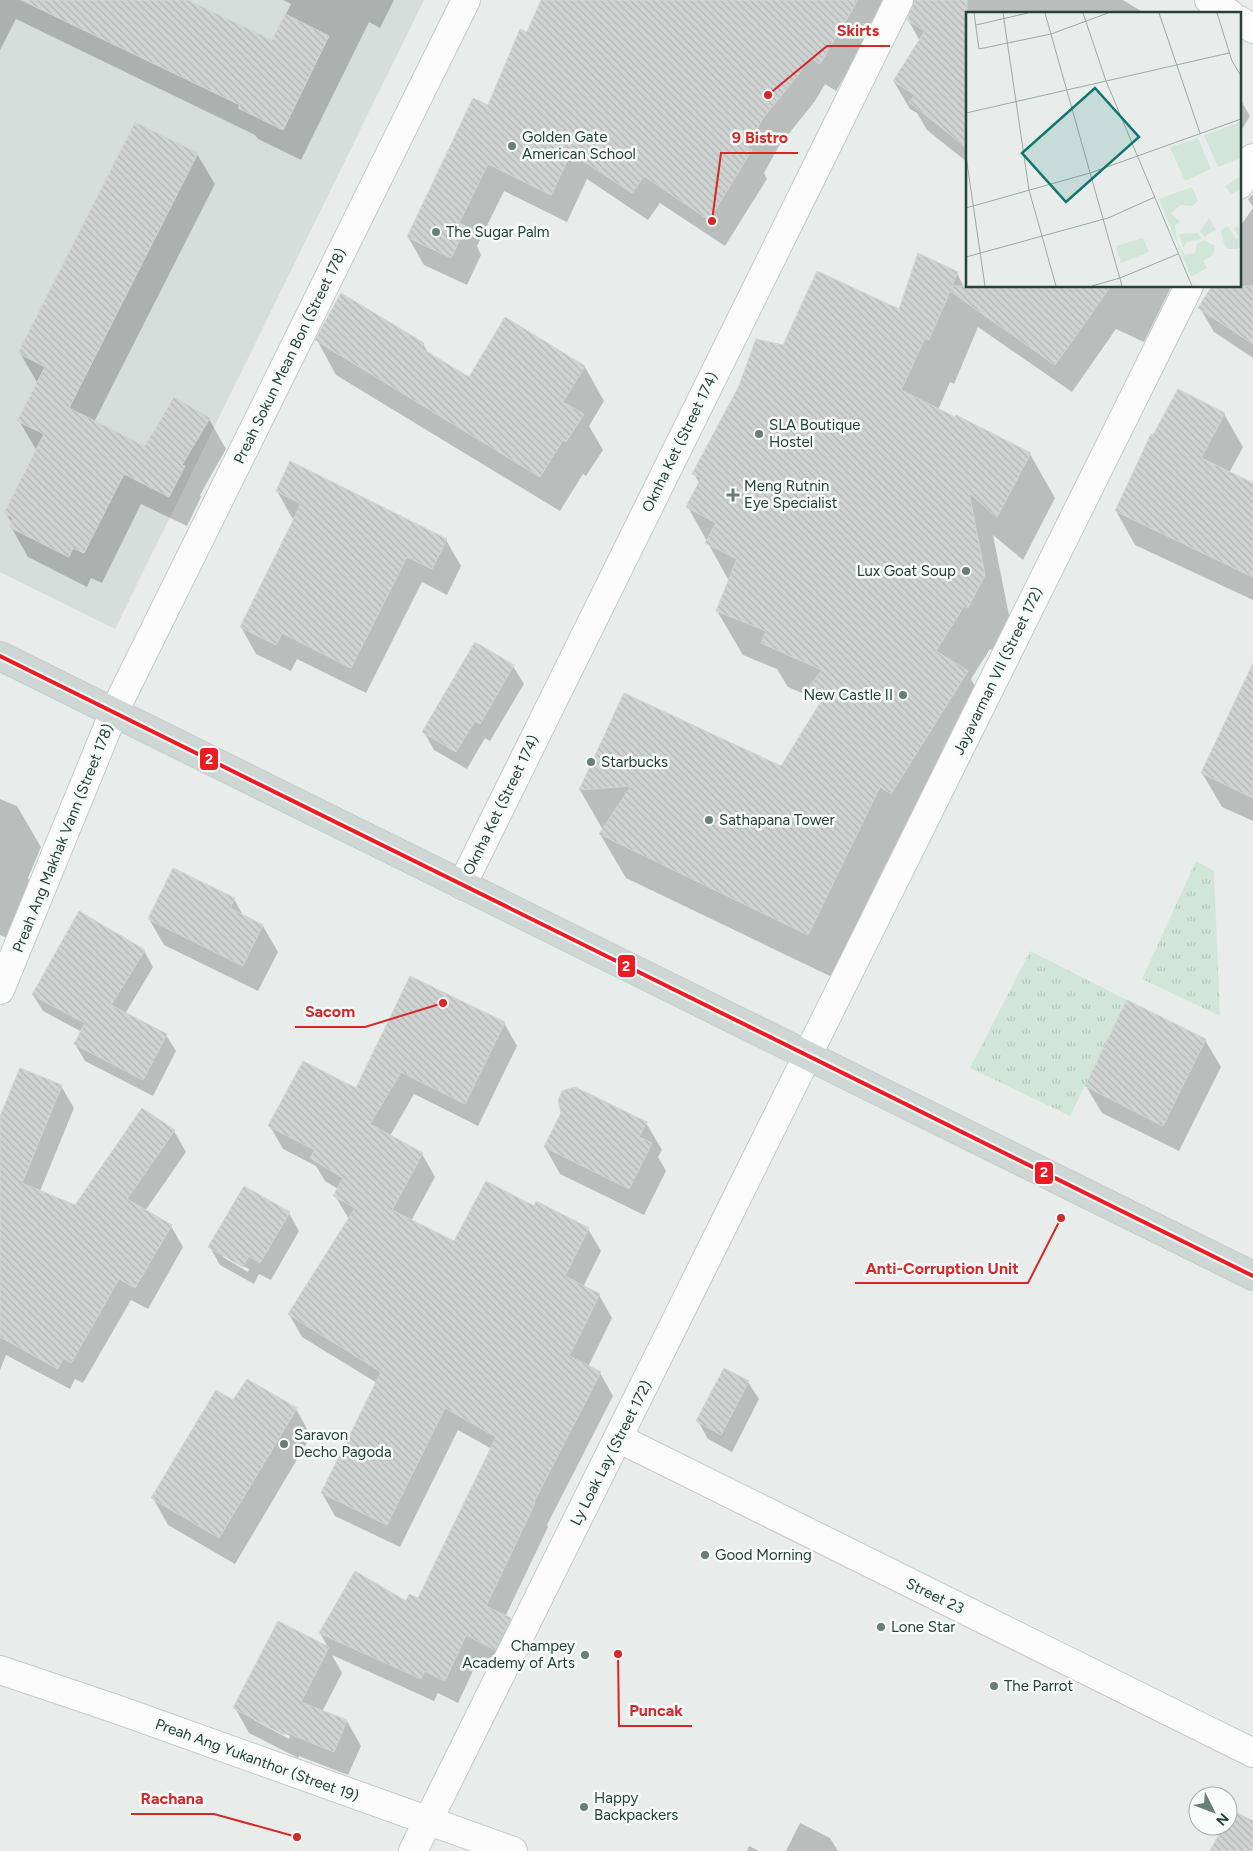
<svg xmlns="http://www.w3.org/2000/svg" width="1253" height="1851" viewBox="0 0 1253 1851" font-family="Figtree,sans-serif">
  <defs>
    <pattern id="grass-tufts" width="24" height="20" patternUnits="userSpaceOnUse" patternTransform="scale(1.25)"><rect width="24" height="20" fill="#d1e6d8"/><path d="M3 7l-1-3M5 7V3M7 7l1-3M15 17l-1-3M17 17v-4M19 17l1-3" fill="none" stroke="#b3c6ba"/></pattern>
    <pattern id="building-back-hatch" width="6" height="6" patternUnits="userSpaceOnUse" patternTransform="scale(1.25)"><rect width="6" height="6" fill="#cfd4d2"/><path d="M-1 5l2 2M0 0l6 6M5-1l2 2" fill="none" stroke="#b2b7b5"/></pattern>
  </defs>
  <rect width="100%" height="100%" fill="#e8edeb"/>
  <path fill="#d6dedb" d="M 0,0 L 424,0 L 115,629 L 0,572 Z"/>
  <path fill="url(#grass-tufts)" d="M 1196,861 L 1214,871 L 1220,1016 L 1142,979 Z
    M 1030,951 L 1127,1000 L 1070,1116 L 970,1068 Z"/>
  <path fill="#0003" fill-rule="evenodd" d="M 0,0 L 185,0 L 272,42 L 291,4 L 283,0 L 394,0 L 380,28 L 369,22 L 301,160 L 258,139 L 255,135 L 16,19 L 0,50 Z
    M 543,0 L 1123,0 L 1146,14 L 967,14 L 967,162 L 927,130 L 917,113 L 910,109 L 894,82 L 920,41 L 908,20 L 911,13 L 878,20 L 836,91 L 825,84 L 815,101 L 779,146 L 764,173 L 767,179 L 725,246 L 660,203 L 648,220 L 587,179 L 567,222 L 504,191 L 477,246 L 481,255 L 467,285 L 424,265 L 408,237 L 489,107 Z
    M 1239,97 L 1250,116 L 1239,134 Z
    M 197,154 L 215,184 L 94,422 L 146,448 L 209,419 L 226,449 L 200,495 L 201,497 L 187,526 L 141,504 L 102,583 L 91,578 L 87,587 L 28,557 L 11,527 L 12,524 L 6,513 L 37,451 L 19,421 L 38,384 L 20,353 Z
    M 1253,194 L 1253,207 L 1248,199 Z
    M 1253,208 L 1253,358 L 1214,332 L 1200,308 L 1239,286 L 1239,228 Z
    M 957,273 L 965,289 L 967,286 L 1169,286 L 1170,289 L 1144,342 L 1116,329 L 1072,392 L 978,327 L 954,384 L 950,382 L 938,410 L 1030,454 L 1055,498 L 1023,560 L 993,535 L 1010,620 L 994,651 L 990,649 L 971,679 L 992,716 L 916,837 L 834,978 L 626,878 L 600,834 L 603,830 L 580,790 L 624,695 L 781,767 L 821,704 L 818,700 L 788,687 L 777,669 L 743,655 L 717,611 L 729,581 L 688,507 L 700,484 L 694,474 L 783,346 L 900,311 Z
    M 342,295 L 423,344 L 429,354 L 470,379 L 585,367 L 604,401 L 589,426 L 603,450 L 586,476 L 583,474 L 560,511 L 336,375 L 317,340 Z
    M 1224,414 L 1243,447 L 1229,473 L 1253,484 L 1253,600 L 1135,545 L 1116,511 Z
    M 277,491 L 446,540 L 461,566 L 447,595 L 422,582 L 366,693 L 297,659 L 291,671 L 256,654 L 241,627 L 295,519 L 292,518 Z
    M 475,644 L 513,666 L 524,684 L 490,741 L 485,738 L 467,769 L 434,750 L 424,732 Z
    M 1253,666 L 1253,821 L 1222,807 L 1202,773 Z
    M 0,799 L 17,806 L 41,847 L 28,878 L 33,888 L 10,939 L 0,935 Z
    M 234,899 L 244,917 L 263,926 L 278,952 L 258,991 L 164,945 L 149,919 Z
    M 144,951 L 153,967 L 125,1014 L 166,1035 L 176,1051 L 153,1096 L 85,1061 L 75,1044 L 82,1032 L 43,1011 L 33,995 Z
    M 504,1023 L 517,1046 L 478,1126 L 414,1094 L 390,1136 L 422,1154 L 435,1177 L 411,1221 L 454,1243 L 534,1208 L 588,1229 L 601,1251 L 583,1287 L 599,1295 L 612,1318 L 588,1367 L 600,1373 L 613,1396 L 547,1525 L 548,1527 L 505,1617 L 510,1619 L 523,1642 L 508,1672 L 479,1658 L 458,1703 L 438,1693 L 434,1701 L 332,1655 L 342,1673 L 322,1712 L 347,1721 L 361,1746 L 348,1775 L 299,1756 L 298,1758 L 249,1733 L 235,1708 L 279,1622 L 329,1649 L 320,1633 L 406,1603 L 418,1600 L 492,1449 L 458,1430 L 400,1547 L 335,1516 L 322,1493 L 377,1383 L 302,1337 L 289,1314 L 349,1219 L 335,1196 L 338,1189 L 325,1181 L 316,1166 L 283,1149 L 270,1126 L 356,1090 ZM 254,1718 L 290,1736 L 289,1739 L 254,1720 Z
    M 1205,1040 L 1221,1067 L 1179,1151 L 1102,1113 L 1086,1086 Z
    M 61,1086 L 74,1108 L 40,1191 L 76,1206 L 174,1131 L 186,1152 L 145,1211 L 171,1226 L 183,1247 L 148,1309 L 131,1300 L 83,1383 L 75,1379 L 70,1389 L 6,1355 L 0,1370 L 0,1119 Z
    M 646,1123 L 662,1150 L 658,1157 L 666,1171 L 644,1215 L 560,1174 L 545,1147 Z
    M 289,1213 L 299,1231 L 271,1280 L 259,1274 L 254,1284 L 220,1265 L 210,1247 ZM 223,1255 L 249,1269 L 248,1272 L 223,1257 Z
    M 748,1382 L 759,1399 L 732,1452 L 708,1439 L 698,1421 Z
    M 233,1402 L 296,1409 L 311,1436 L 235,1564 L 168,1525 L 153,1498 Z
    M 800,1823 L 830,1838 L 838,1851 L 786,1851 Z
    M 749,1846 L 759,1851 L 747,1851 Z"/>
  <path fill="url(#building-back-hatch)" stroke="#d1d6d4" d="M 21,0 L 188,0 L 272,40 L 285,14 L 329,36 L 283,130 L 238,108 L 240,105 Z
    M 541,0 L 858,0 L 820,64 L 809,57 L 799,74 L 763,118 L 747,148 L 752,150 L 709,220 L 644,176 L 632,193 L 571,153 L 551,195 L 488,164 L 459,223 L 466,226 L 451,258 L 407,237 L 473,98 L 488,105 L 520,29 L 527,32 Z
    M 914,0 L 967,0 L 967,148 L 909,102 L 915,95 L 893,81 L 925,31 L 907,20 Z
    M 135,122 L 198,153 L 69,408 L 145,446 L 174,397 L 210,418 L 182,465 L 185,466 L 169,497 L 124,474 L 84,553 L 73,548 L 69,557 L 9,527 L 13,518 L 4,513 L 44,434 L 17,421 L 45,367 L 18,353 Z
    M 918,253 L 958,272 L 952,286 L 1111,286 L 1055,365 L 950,291 L 929,340 L 925,338 L 901,390 L 955,417 L 956,415 L 1031,453 L 997,517 L 969,493 L 985,575 L 968,608 L 964,606 L 936,651 L 968,671 L 891,794 L 880,787 L 808,935 L 599,834 L 631,786 L 579,790 L 624,693 L 781,766 L 823,698 L 809,687 L 822,670 L 761,643 L 766,631 L 716,611 L 737,559 L 705,543 L 716,523 L 686,507 L 701,478 L 692,474 L 739,386 L 756,339 L 783,345 L 817,271 L 899,309 Z
    M 1212,286 L 1253,286 L 1253,344 L 1198,308 Z
    M 341,293 L 424,343 L 421,348 L 469,377 L 505,317 L 585,366 L 563,402 L 584,414 L 566,442 L 563,440 L 540,477 L 315,340 Z
    M 1178,389 L 1225,413 L 1201,458 L 1253,483 L 1253,577 L 1115,511 L 1151,434 L 1153,435 Z
    M 290,461 L 447,539 L 432,569 L 407,557 L 351,668 L 282,633 L 276,645 L 240,627 L 301,504 L 276,491 Z
    M 475,642 L 514,665 L 480,724 L 475,721 L 456,752 L 422,732 Z
    M 1253,663 L 1253,798 L 1201,773 Z
    M 173,868 L 235,898 L 230,908 L 263,925 L 243,966 L 148,919 Z
    M 79,911 L 145,950 L 111,1005 L 167,1034 L 143,1080 L 74,1044 L 85,1023 L 32,995 Z
    M 410,976 L 505,1022 L 465,1104 L 401,1072 L 370,1124 L 423,1153 L 392,1210 L 454,1241 L 486,1181 L 534,1206 L 536,1201 L 589,1228 L 565,1276 L 600,1294 L 569,1356 L 601,1372 L 534,1502 L 535,1503 L 486,1606 L 511,1618 L 495,1650 L 466,1635 L 445,1681 L 425,1671 L 421,1679 L 319,1633 L 355,1571 L 406,1601 L 409,1594 L 418,1598 L 496,1437 L 445,1408 L 387,1525 L 321,1493 L 381,1372 L 288,1314 L 355,1208 L 333,1196 L 343,1178 L 310,1158 L 315,1150 L 268,1126 L 303,1061 L 356,1088 Z
    M 1127,1000 L 1206,1039 L 1163,1126 L 1085,1086 Z
    M 20,1068 L 62,1085 L 22,1183 L 75,1205 L 142,1108 L 175,1130 L 127,1199 L 172,1225 L 135,1288 L 119,1279 L 71,1363 L 63,1358 L 58,1369 L 0,1337 L 0,1116 Z
    M 575,1087 L 647,1122 L 639,1137 L 652,1143 L 629,1189 L 544,1147 L 561,1113 L 558,1101 L 562,1091 Z
    M 244,1186 L 290,1212 L 260,1263 L 249,1256 L 243,1267 L 208,1247 Z
    M 724,1368 L 749,1381 L 721,1435 L 696,1421 Z
    M 247,1379 L 297,1408 L 219,1538 L 151,1498 L 216,1390 L 233,1400 Z
    M 278,1621 L 329,1647 L 301,1702 L 347,1720 L 334,1752 L 285,1732 L 284,1735 L 233,1708 Z
    M 1232,1810 L 1253,1821 L 1253,1851 L 1210,1851 L 1223,1826 L 1228,1826 L 1228,1816 Z"/>
  <g fill="none" stroke-linecap="round" stroke-linejoin="round">
    <g stroke="#c5cac8" stroke-width="30">
      <path id="street" d="M 1239,185 L 1253,158
        M 462,885 L 899,0
        M 618,1438 L 1253,1753
        M 413,1851 L 1189,286"/>
    </g>
    <g stroke="#c3cbc8" stroke-width="30">
      <path id="secondary" d="M 1209,0 L 1230,14
        M 1239,20 L 1253,29
        M 0,990 L 114,712 L 466,0
        M 0,1670 L 116,1709 L 513,1851"/>
    </g>
    <g stroke="#c3ccc9" stroke-width="30">
      <path id="primary" d="M 0,656 L 1253,1276"/>
    </g>
    <use href="#street" stroke="#fcfcfc" stroke-width="28"/>
    <use href="#secondary" stroke="#fcfcfc" stroke-width="28"/>
    <use href="#primary" stroke="#cfd7d5" stroke-width="28"/>
    <g stroke="#f7fbf9" stroke-width="8">
      <path id="bus-1" d="M 0,656 L 1253,1276"/>
    </g>
    <use href="#bus-1" stroke="#ed1b24" stroke-width="4"/>
  </g>
  <g fill="#697e78" stroke="#f7fbf9" stroke-width="2">
    <circle cx="512" cy="146" r="5"/>
    <circle cx="436" cy="232" r="5"/>
    <circle cx="759" cy="434" r="5"/>
    <path d="M730.5 487.5h5v5h5v5h-5v5h-5v-5h-5v-5h5z"/>
    <circle cx="966" cy="571" r="5"/>
    <circle cx="903" cy="695" r="5"/>
    <circle cx="591" cy="762" r="5"/>
    <circle cx="709" cy="820" r="5"/>
    <circle cx="284" cy="1444" r="5"/>
    <circle cx="705" cy="1555" r="5"/>
    <circle cx="881" cy="1627" r="5"/>
    <circle cx="585" cy="1655" r="5"/>
    <circle cx="994" cy="1686" r="5"/>
    <circle cx="584" cy="1807" r="5"/>
  </g>
  <g text-anchor="middle" dominant-baseline="central" stroke-width="5" stroke-linejoin="round" paint-order="stroke">
    <g font-size="15" fill="#24423a" stroke="#f7fbf9" text-anchor="start">
      <text x="522" y="137">Golden Gate<tspan x="522" dy="17">American School</tspan></text>
      <text x="446" y="232">The Sugar Palm</text>
      <text x="769" y="425">SLA Boutique<tspan x="769" dy="17">Hostel</tspan></text>
      <text x="744" y="486">Meng Rutnin<tspan x="744" dy="17">Eye Specialist</tspan></text>
      <text x="956" y="571" text-anchor="end">Lux Goat Soup</text>
      <text x="893" y="695" text-anchor="end">New Castle II</text>
      <text x="601" y="762">Starbucks</text>
      <text x="719" y="820">Sathapana Tower</text>
      <text x="294" y="1435">Saravon<tspan x="294" dy="17">Decho Pagoda</tspan></text>
      <text x="715" y="1555">Good Morning</text>
      <text x="891" y="1627">Lone Star</text>
      <text x="575" y="1646" text-anchor="end">Champey<tspan x="575" dy="17">Academy of Arts</tspan></text>
      <text x="1004" y="1686">The Parrot</text>
      <text x="594" y="1798">Happy<tspan x="594" dy="17">Backpackers</tspan></text>
    </g>
    <g font-size="15" fill="#24423a" stroke="#f7fbf9">
      <text transform="translate(290 356) rotate(-64)">Preah Sokun Mean Bon (Street 178)</text>
      <text transform="translate(680 442) rotate(-64)">Oknha Ket (Street 174)</text>
      <text transform="translate(998 671) rotate(-64)">Jayavarman VII (Street 172)</text>
      <text transform="translate(501 805) rotate(-64)">Oknha Ket (Street 174)</text>
      <text transform="translate(63 838) rotate(-68)">Preah Ang Makhak Vann (Street 178)</text>
      <text transform="translate(611 1453) rotate(-63)">Ly Loak Lay (Street 172)</text>
      <text transform="translate(935 1596) rotate(26)">Street 23</text>
      <text transform="translate(257 1760) rotate(20)">Preah Ang Yukanthor (Street 19)</text>
    </g>
  </g>
  <g transform="translate(966 12)">
    <rect width="275" height="275" fill="#e8edeb"/>
    <path d="M 243,206 L 250,218 L 238,225 L 234,219 ZM 232,221 L 236,227 L 221,230 L 217,236 L 213,222 Z" fill="#d1e6d8"/>
    <path d="M 226,175 L 232,189 L 226,194 L 215,193 L 205,201 L 214,210 L 209,214 L 211,230 L 219,243 L 229,241 L 231,232 L 238,228 L 249,234 L 247,243 L 237,249 L 241,256 L 225,265 L 193,187 ZM 262,214 L 270,227 L 273,225 L 268,217 L 271,214 L 275,220 L 275,234 L 271,237 L 262,237 L 258,232 L 255,218 Z" fill="#d1e6d8"/>
    <path d="M 275,110 L 275,146 L 252,155 L 238,123 ZM 177,226 L 183,240 L 155,251 L 150,234 Z" fill="#d1e6d8"/>
    <path d="M 232,126 L 245,157 L 219,169 L 204,135 ZM 275,164 L 275,176 L 265,183 L 259,174 Z" fill="#d1e6d8"/>
    <path fill="none" stroke="#9aa9a4" stroke-width="1" d="M 8,1 L 13,37M 37,1 L 63,178 L 90,274M 79,1 L 156,274M 117,1 L 140,69 L 226,274M 193,1 L 234,121M 251,1 L 266,49 L 275,64M 10,13 L 62,1M 13,37 L 85,22 L 142,1M 0,101 L 263,41M 0,144 L 19,274M 0,196 L 124,161 L 275,107M 0,245 L 142,206 L 189,185M 126,274 L 154,266 L 212,242"/>
    <path fill="#0f766e" fill-opacity="0.15" stroke="#0f766e" stroke-width="2.5" d="M 129,76 L 173,125 L 100,190 L 56,141 Z"/>
    <rect width="275" height="275" fill="none" stroke="#24423a" stroke-width="2.5"/>
  </g>
  <path fill="none" stroke="#d62828" stroke-width="2" d="M768 95L827 46H890M712 221L721 153H798M443 1003L365 1027H295M1061 1218L1028 1283H855M618 1654L619 1726H692M297 1837L214 1814H131"/>
  <g fill="#d62828" stroke="#f7fbf9" stroke-width="2">
    <circle cx="768" cy="95" r="5"/>
    <circle cx="712" cy="221" r="5"/>
    <circle cx="443" cy="1003" r="5"/>
    <circle cx="1061" cy="1218" r="5"/>
    <circle cx="618" cy="1654" r="5"/>
    <circle cx="297" cy="1837" r="5"/>
  </g>
  <g font-size="16" text-anchor="middle" font-weight="bold" fill="#d62828" stroke="#f7fbf9" stroke-width="5" stroke-linejoin="round" paint-order="stroke">
    <text x="858" y="36">Skirts</text>
    <text x="760" y="143">9 Bistro</text>
    <text x="330" y="1017">Sacom</text>
    <text x="942" y="1274">Anti-Corruption Unit</text>
    <text x="656" y="1716">Puncak</text>
    <text x="172" y="1804">Rachana</text>
  </g>
  <g stroke="#f7fbf9" stroke-width="2">
    <rect x="199" y="747" width="20" height="24" rx="5" fill="#ed1b24"/>
    <rect x="617" y="954" width="19" height="24" rx="5" fill="#ed1b24"/>
    <rect x="1034" y="1161" width="20" height="24" rx="5" fill="#ed1b24"/>
  </g>
  <g font-size="14" text-anchor="middle" font-weight="bold" fill="#fff">
    <text x="209" y="764">2</text>
    <text x="626" y="971">2</text>
    <text x="1044" y="1177">2</text>
  </g>
  <g transform="translate(1213 1811) rotate(132)"><circle r="24" fill="#f7fbf9" stroke="#a3b1ad"/>
  <path d="M0-4L9 19L0 12L-9 19Z" fill="#697e78"/>
  <text y="-8" font-size="14" font-weight="bold" text-anchor="middle" fill="#24423a">N</text>
  </g>
</svg>
